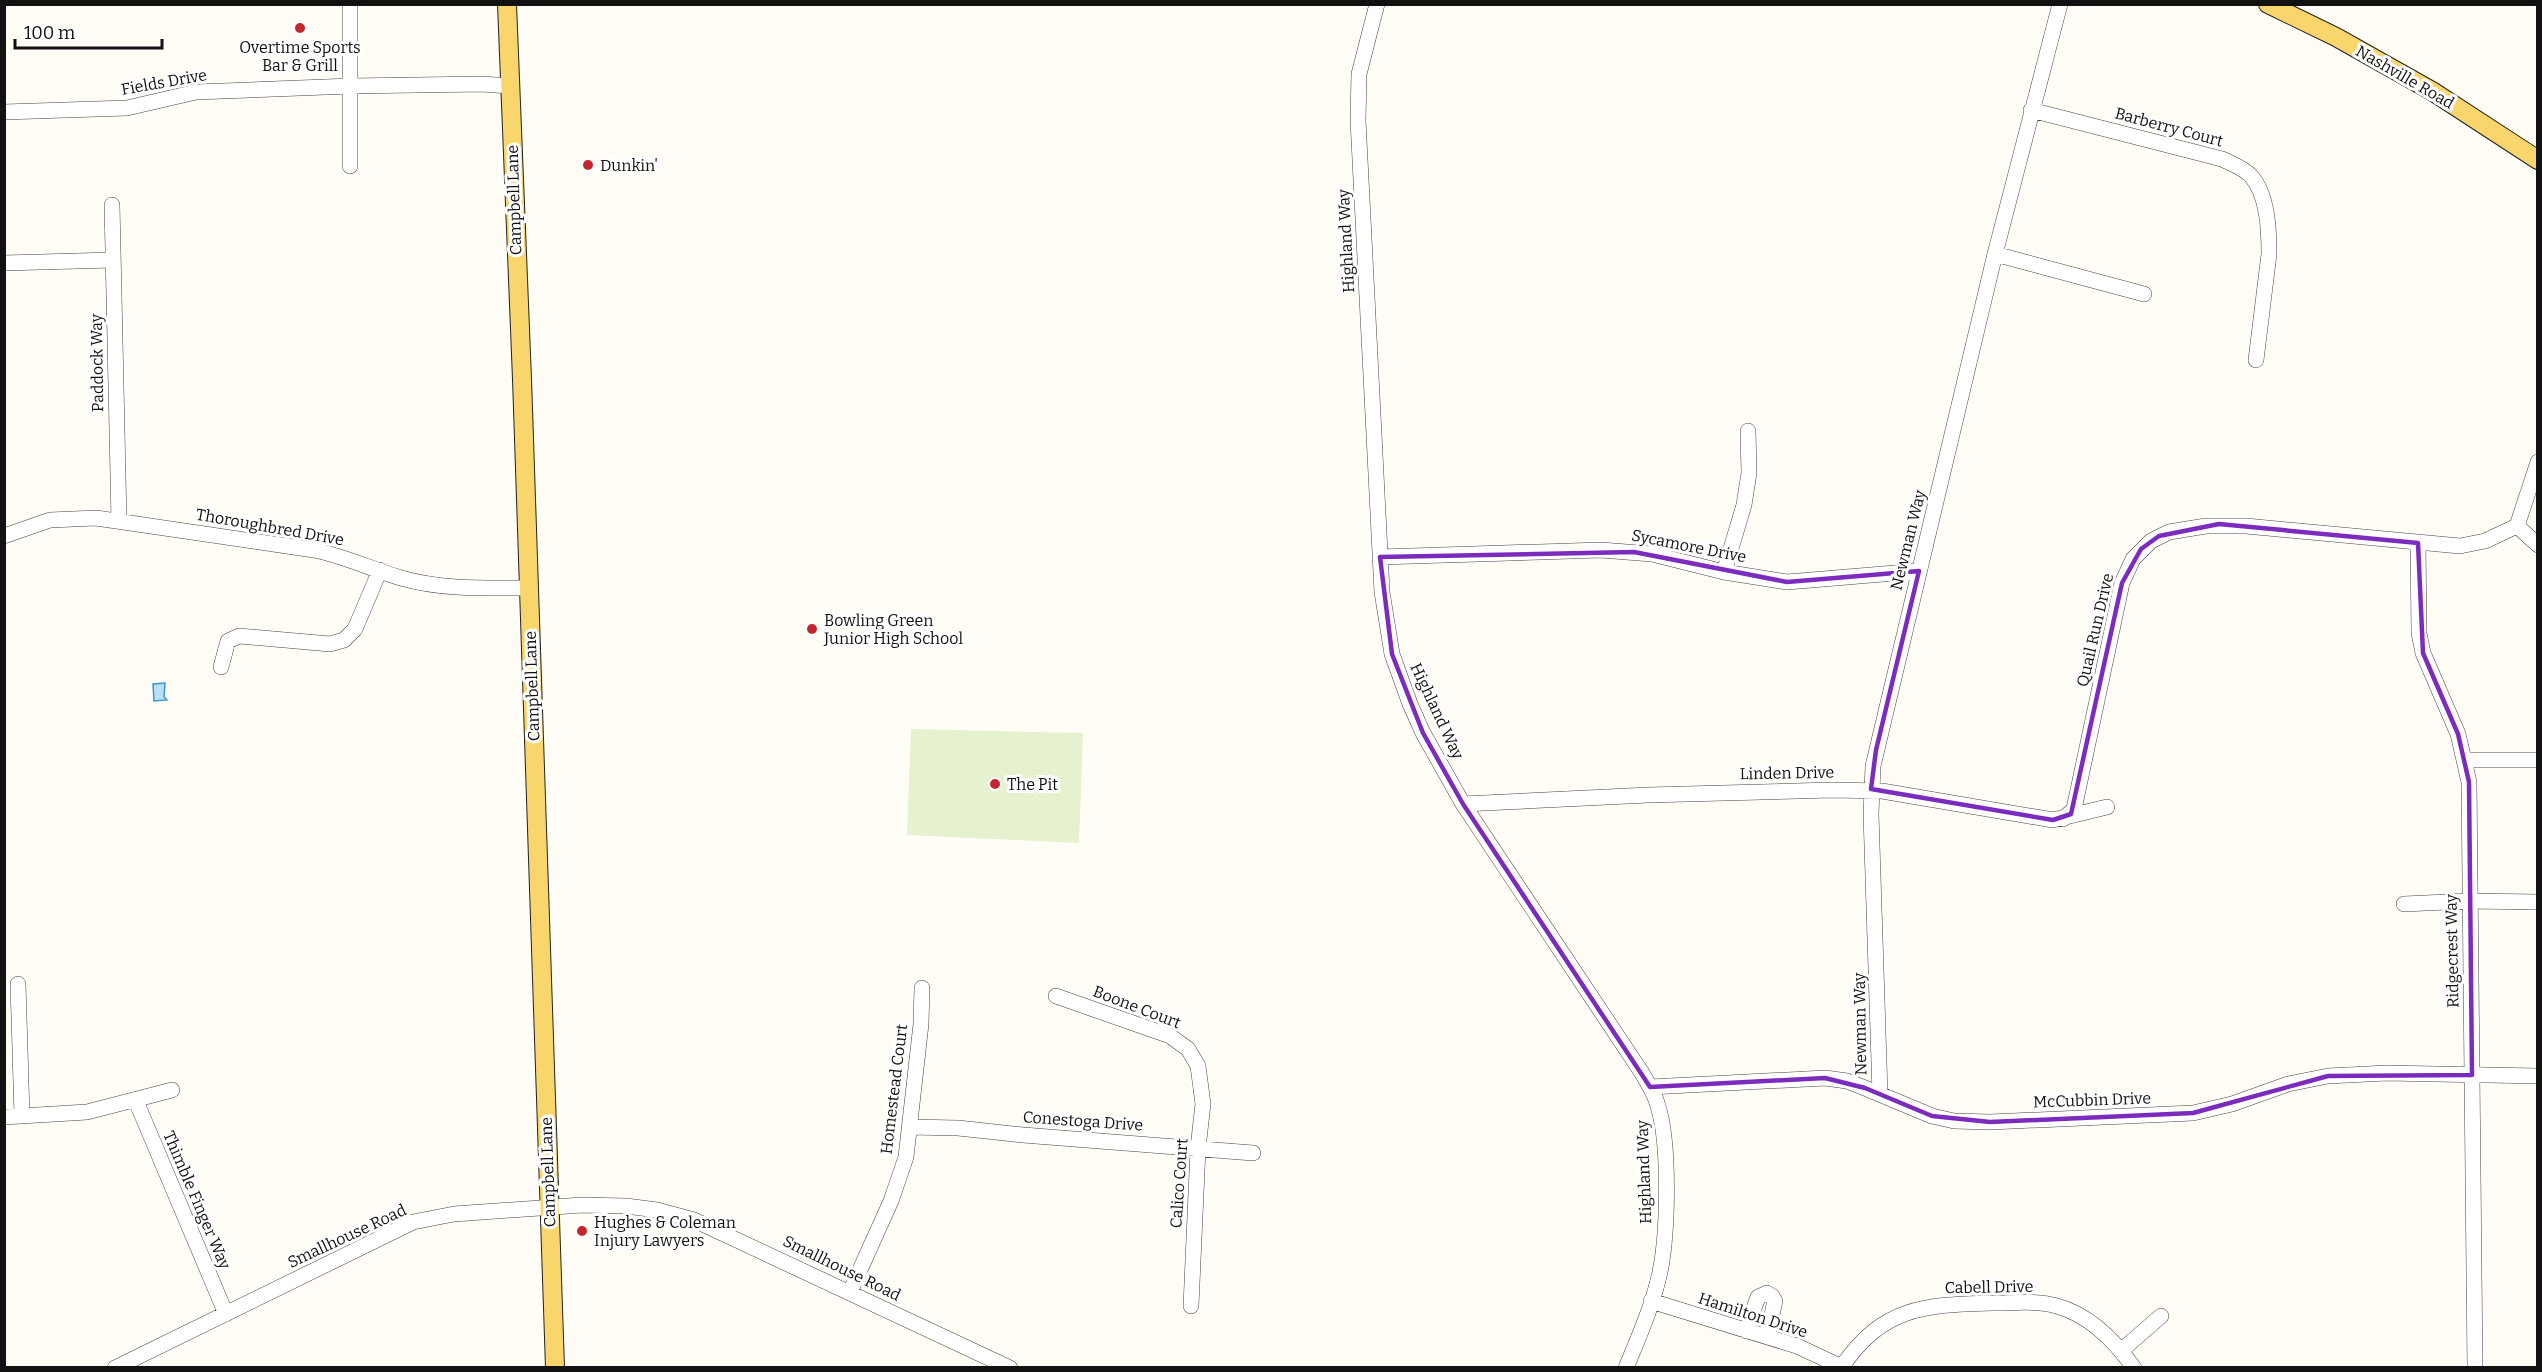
<svg xmlns="http://www.w3.org/2000/svg" width="2542" height="1372" viewBox="0 0 2542 1372" font-family="Bitter,serif">
  <rect width="100%" height="100%" fill="#fffdf5"/>
  <path fill="#e6f2cf" d="M 911,729 L 1083,733 L 1079,843 L 907,835 Z"/>
  <path fill="#b9e0f7" stroke="#3f96cf" stroke-width="1.5" d="M 165,683 L 164,697 L 167,700 L 154,701 L 153,684 Z"/>
  <g fill="none" stroke-linecap="round" stroke-linejoin="round">
    <g stroke="#444" stroke-width="16">
      <path id="minor" d="M 1377,4 L 1359,74 L 1358,120 L 1382,592 L 1392,654 L 1410,704 L 1423,733 L 1463,804 L 1642,1073 C 1648,1084 1655,1094 1658,1106 C 1670,1145 1668,1232 1660,1272 C 1653,1305 1639,1336 1626,1368
        M 2031,110 L 2222,159 C 2232,164 2244,168 2251,176 C 2268,195 2269,231 2269,254 L 2256,360
        M 4,112 L 127,108 L 196,92 L 351,86 L 482,84 L 510,86
        M 350,166 L 350,4
        M 112,205 L 119,521
        M 1995,254 L 2144,294
        M 4,263 L 113,260
        M 2517,526 L 2538,545
        M 4,536 L 50,520 L 96,518 L 314,550 C 344,556 371,569 401,578 C 443,590 486,588 529,588
        M 2418,543 L 2419,633 L 2423,653 L 2458,734 L 2469,782 L 2475,1368
        M 1380,557 L 1601,550 L 1652,554 L 1724,572 L 1787,582 L 1919,571
        M 1724,572 L 1744,505 L 1749,473 L 1748,431
        M 221,667 L 228,641 L 239,636 L 330,644 L 344,640 L 355,629 L 380,570
        M 2465,760 L 2538,760
        M 1463,804 L 1648,795 L 1832,790 L 1882,791 L 2053,820 L 2107,807
        M 2063,819 L 2074,809 L 2122,583 L 2133,559 L 2151,541 L 2169,532 L 2206,526 L 2246,526 L 2460,546 L 2485,541 L 2517,526 L 2538,462
        M 2404,904 L 2469,901 L 2538,902
        M 18,984 L 22,1116
        M 1056,996 L 1170,1036 L 1188,1049 L 1198,1066 L 1203,1104 L 1198,1148 L 1191,1306
        M 1650,1087 L 1825,1078 L 1847,1081 L 1865,1088 L 1932,1116 L 1954,1121 L 1990,1122 L 2193,1113 L 2232,1104 L 2288,1084 L 2328,1076 L 2387,1073 L 2538,1076
        M 1880,1094 L 1871,814 L 1873,766 L 1995,254 L 2060,4
        M 136,1101 L 226,1314
        M 4,1117 L 87,1112 L 172,1090
        M 910,1127 L 958,1128 L 1023,1135 L 1253,1153
        M 850,1292 L 891,1201 L 906,1157 L 921,1024 L 922,988
        M 1651,1301 L 1797,1346 L 1844,1368
        M 1746,1331 L 1758,1297 L 1767,1293 L 1772,1296 L 1775,1301 L 1767,1337
        M 2122,1350 L 2161,1316
        M 115,1368 L 413,1222 L 454,1214 L 582,1205 L 626,1206 L 657,1210 L 694,1220 L 1010,1368
        M 1841,1368 C 1883,1306 1924,1305 1993,1303 C 2013,1303 2037,1300 2057,1306 C 2089,1315 2115,1341 2134,1368"/>
    </g>
    <g stroke="#222" stroke-width="20">
      <path id="major" d="M 507,4 L 522,379 L 555,1368
        M 2268,4 L 2336,37 L 2432,91 L 2538,160"/>
    </g>
    <use href="#minor" stroke="#fff" stroke-width="15"/>
    <use href="#major" stroke="#f9d66b" stroke-width="18"/>
  </g>
  <path fill="none" stroke="#7b2cbf" stroke-width="4.5" stroke-linejoin="round" d="M 2219,524 L 2418,543 L 2423,653 L 2458,734 L 2469,782 L 2472,1075 L 2328,1076 L 2193,1113 L 1990,1122 L 1932,1116 L 1865,1088 L 1825,1078 L 1650,1087 L 1463,804 L 1423,733 L 1392,654 L 1380,557 L 1634,552 L 1787,582 L 1919,571 L 1876,750 L 1871,789 L 2053,820 L 2071,814 L 2122,583 L 2141,549 L 2159,536 Z"/>
  <g fill="#c4262e" stroke="#fff" stroke-width="2">
    <circle cx="300" cy="28" r="6"/>
    <circle cx="588" cy="165" r="6"/>
    <circle cx="812" cy="629" r="6"/>
    <circle cx="995" cy="784" r="6"/>
    <circle cx="582" cy="1231" r="6"/>
  </g>
  <g text-anchor="middle" dominant-baseline="central" stroke-width="6" stroke-linejoin="round" paint-order="stroke">
    <g font-size="16" fill="#111" stroke="#fff" text-anchor="start">
      <text x="300" y="47" text-anchor="middle">Overtime Sports<tspan x="300" dy="18">Bar &amp; Grill</tspan></text>
      <text x="600" y="165">Dunkin'</text>
      <text x="824" y="620">Bowling Green<tspan x="824" dy="18">Junior High School</tspan></text>
      <text x="1007" y="784">The Pit</text>
      <text x="594" y="1222">Hughes &amp; Coleman<tspan x="594" dy="18">Injury Lawyers</tspan></text>
    </g>
    <g font-size="16" fill="#111" stroke="#fff">
      <text transform="translate(2405 77) rotate(30)">Nashville Road</text>
      <text transform="translate(164 82) rotate(-10)">Fields Drive</text>
      <text transform="translate(2169 127) rotate(15)">Barberry Court</text>
      <text transform="translate(514 200) rotate(-92)">Campbell Lane</text>
      <text transform="translate(1346 241) rotate(-93)">Highland Way</text>
      <text transform="translate(97 363) rotate(-91)">Paddock Way</text>
      <text transform="translate(270 527) rotate(10)">Thoroughbred Drive</text>
      <text transform="translate(1908 540) rotate(-76)">Newman Way</text>
      <text transform="translate(1689 546) rotate(11)">Sycamore Drive</text>
      <text transform="translate(2095 630) rotate(-77)">Quail Run Drive</text>
      <text transform="translate(532 686) rotate(-92)">Campbell Lane</text>
      <text transform="translate(1437 711) rotate(65)">Highland Way</text>
      <text transform="translate(1787 773) rotate(-1)">Linden Drive</text>
      <text transform="translate(2452 951) rotate(-91)">Ridgecrest Way</text>
      <text transform="translate(1137 1007) rotate(21)">Boone Court</text>
      <text transform="translate(1860 1024) rotate(-91)">Newman Way</text>
      <text transform="translate(894 1089) rotate(-83)">Homestead Court</text>
      <text transform="translate(2092 1100) rotate(-2)">McCubbin Drive</text>
      <text transform="translate(1083 1121) rotate(4)">Conestoga Drive</text>
      <text transform="translate(548 1172) rotate(-92)">Campbell Lane</text>
      <text transform="translate(1644 1172) rotate(-92)">Highland Way</text>
      <text transform="translate(1179 1183) rotate(-86)">Calico Court</text>
      <text transform="translate(197 1200) rotate(67)">Thimble Finger Way</text>
      <text transform="translate(347 1236) rotate(-25)">Smallhouse Road</text>
      <text transform="translate(842 1268) rotate(26)">Smallhouse Road</text>
      <text transform="translate(1989 1287) rotate(-1)">Cabell Drive</text>
      <text transform="translate(1753 1315) rotate(18)">Hamilton Drive</text>
    </g>
  </g>
  <rect width="2542" height="1372" fill="none" stroke="#111111" stroke-width="12"/>
  <path d="M15 39v9h147v-9" fill="none" stroke="#111111" stroke-width="3"/>
  <text x="24" y="39" font-size="18" fill="#111111" stroke="#ffffff" stroke-width="4.5" paint-order="stroke">100 m</text>
</svg>
